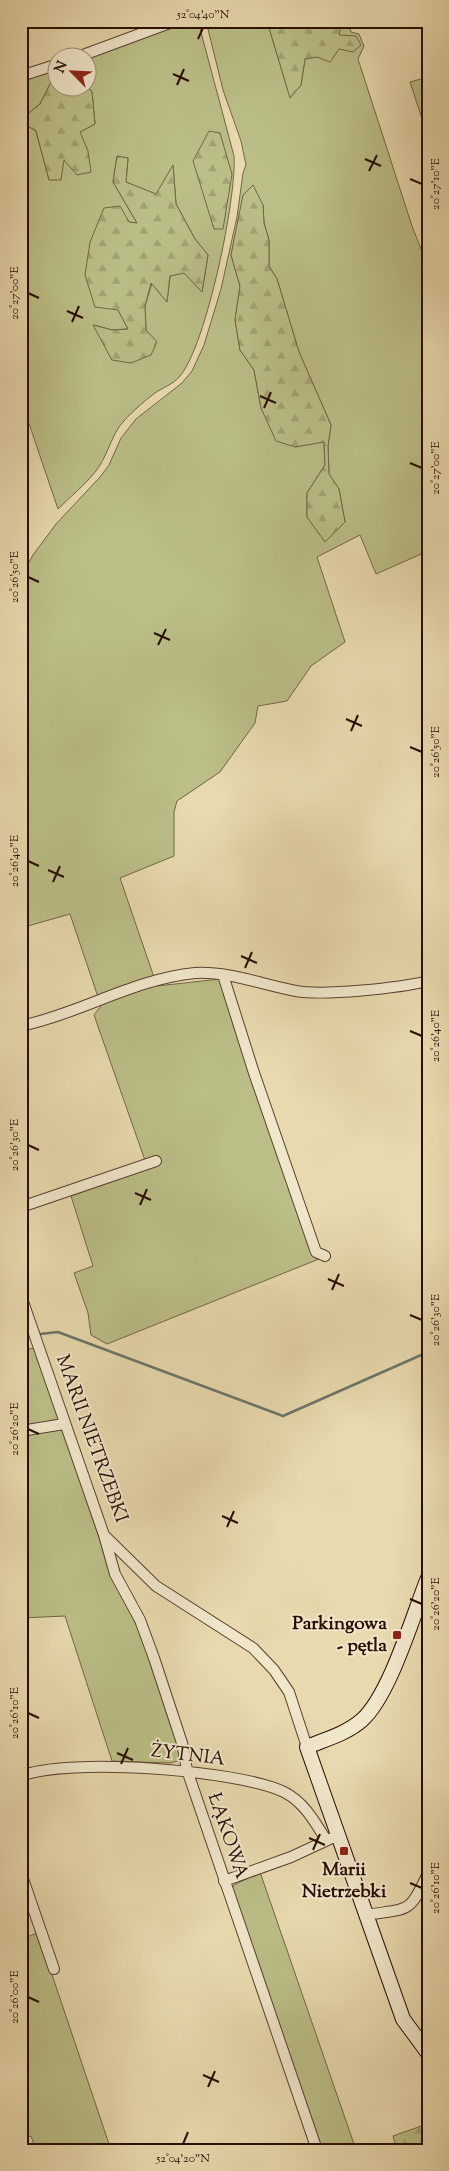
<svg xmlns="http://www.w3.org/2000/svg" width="449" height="2171" viewBox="0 0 449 2171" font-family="'Sorts Mill Goudy',serif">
  <defs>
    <pattern id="forest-firs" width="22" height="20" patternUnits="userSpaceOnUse" patternTransform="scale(1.25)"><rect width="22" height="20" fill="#bbbe87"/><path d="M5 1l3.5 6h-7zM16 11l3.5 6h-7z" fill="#a1a273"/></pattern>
  </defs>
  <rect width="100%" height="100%" fill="#e8d9ae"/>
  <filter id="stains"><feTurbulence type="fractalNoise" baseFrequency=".004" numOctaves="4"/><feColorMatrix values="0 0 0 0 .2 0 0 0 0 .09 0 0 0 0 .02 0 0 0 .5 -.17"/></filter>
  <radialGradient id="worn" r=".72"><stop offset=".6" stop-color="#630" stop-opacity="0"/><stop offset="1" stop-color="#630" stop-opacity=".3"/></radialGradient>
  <path fill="#bbbe87" stroke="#726645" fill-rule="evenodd" d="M 181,21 L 198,21 L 234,156 C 237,197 206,346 180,376 C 174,384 162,388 155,393 C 142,403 129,414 119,427 C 110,441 106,458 96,471 C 85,485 70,497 58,509 L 21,400 L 21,122 L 36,131 L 49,180 L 64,160 L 88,151 L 79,132 L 95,124 L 92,92 L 88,87 L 88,58 L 81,57 ZM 117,157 L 128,158 L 126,182 L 156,195 L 173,166 L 176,204 L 195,239 L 208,255 L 202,292 L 184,272 L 170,276 L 167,302 L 152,283 L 145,306 L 146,330 L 112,360 L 94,325 L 112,330 L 128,329 L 118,310 L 129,222 L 137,223 L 113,182 Z
    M 206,21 L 267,21 L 290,97 L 301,85 L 305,59 C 324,56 338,40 342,21 L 348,21 L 351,32 L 359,34 L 364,46 L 358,59 L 412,226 L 428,267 L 428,551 L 376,574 L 360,535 L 317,557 L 345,642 L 311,666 L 287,701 L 258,706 L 255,723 L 220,772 L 177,801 L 174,812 L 174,856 L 120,878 L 157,986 L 220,979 L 319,1259 L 107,1344 L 91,1335 L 88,1313 L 74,1273 L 93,1266 L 71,1196 L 148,1169 L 94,1015 L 101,1006 L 70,914 L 21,928 L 21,762 L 24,750 L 21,722 L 21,576 L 33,555 L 56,524 L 100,477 L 109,465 L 121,438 L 136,419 L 182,383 L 192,371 L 204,345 L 221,289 L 237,217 L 243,173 L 246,165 L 241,141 L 223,90 ZM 263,205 L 264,223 L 269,240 L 269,266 L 277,279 L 299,352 L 331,425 L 328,446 L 329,475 L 339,489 L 345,522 L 325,541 L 307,517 L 307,493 L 325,465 L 324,441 L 295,447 L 261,408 L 254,370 L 240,350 L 235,320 L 240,286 L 231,255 L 236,232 Z
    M 57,66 L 57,79 L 52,80 L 40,104 L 21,119 L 21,79 Z
    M 428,77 L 428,137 L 410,82 Z
    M 35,1348 L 111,1573 L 138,1624 L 180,1751 L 178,1761 L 170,1763 L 112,1761 L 65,1616 L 21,1618 L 21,1350 Z
    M 260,1872 L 356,2150 L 320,2150 L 230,1894 L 234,1885 Z
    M 38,1933 L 111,2150 L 36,2150 L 31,2136 L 21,2139 L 21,1939 Z"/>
  <path fill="url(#forest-firs)" stroke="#726645" d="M 267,21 L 342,21 L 339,35 L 356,36 L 361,45 L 353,52 L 339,49 L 330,62 L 317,57 L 305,59 L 301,85 L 290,98 Z
    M 57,79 L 58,88 L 88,87 L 92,92 L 95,124 L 80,132 L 88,151 L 91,172 L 77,175 L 64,160 L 61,180 L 49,180 L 36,131 L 21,122 L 21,119 L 40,104 L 52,80 Z
    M 209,131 L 220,133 L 232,174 L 223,229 L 214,229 L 193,161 Z
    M 117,156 L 128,158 L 126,182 L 156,194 L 173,165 L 176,204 L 195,239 L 208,255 L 202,292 L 184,273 L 170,276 L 167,302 L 151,283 L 145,306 L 146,330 L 157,342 L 151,355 L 131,363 L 112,360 L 93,325 L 112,330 L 128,329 L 118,310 L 95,307 L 85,275 L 90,242 L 104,208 L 120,206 L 129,222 L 137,223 L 113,182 Z
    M 253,185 L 263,205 L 264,223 L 269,240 L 269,266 L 277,279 L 299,352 L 331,425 L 328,446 L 329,474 L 339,489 L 345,522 L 325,542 L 307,517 L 307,493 L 325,465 L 324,442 L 295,447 L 276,441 L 261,408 L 254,370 L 240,350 L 235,320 L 240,286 L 231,255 L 243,195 Z
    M 427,2124 L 428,2150 L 397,2150 L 393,2136 Z"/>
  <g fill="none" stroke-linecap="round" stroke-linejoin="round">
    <path stroke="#6b7569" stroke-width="2.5" d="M 40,1334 L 58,1332 L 283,1416 L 428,1352
      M 21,1336 L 28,1335"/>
    <g stroke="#59402e" stroke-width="12">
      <path id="street" d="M 75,58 L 175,21
        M 21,76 L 58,64
        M 223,975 L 254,1073 L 316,1252 L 325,1256
        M 21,1026 C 81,1013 134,979 195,973 C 229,971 263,985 296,991 C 324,996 399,988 428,981
        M 21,1207 L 156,1161
        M 21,1296 L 104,1535 L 156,1586 L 253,1648 L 274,1670 L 289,1692 L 307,1747
        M 21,1431 L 64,1424
        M 104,1535 L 115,1574 L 140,1620 L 154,1658 L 182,1743 L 187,1770 L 317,2150
        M 21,1776 C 67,1757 239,1770 284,1792 C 304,1802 315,1822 326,1840
        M 21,1873 L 54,1969
        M 224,1881 L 291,1857 L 332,1838
        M 366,1915 C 409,1908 409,1915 428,1873"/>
    </g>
    <g stroke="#290d03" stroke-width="16">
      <path id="secondary" d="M 428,1578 C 413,1615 390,1695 362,1720 C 346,1734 326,1739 307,1747 L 403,2019 L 428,2053"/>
    </g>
    <use href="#street" stroke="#f0e6ca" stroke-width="10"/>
    <use href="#secondary" stroke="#f0e6ca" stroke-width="14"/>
  </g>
  <path fill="none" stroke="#290d03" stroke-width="2" d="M 198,39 L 203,28M 173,74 L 189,81M 177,85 L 184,69M 365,159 L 381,166M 369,171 L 377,155M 410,179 L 422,184M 28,293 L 39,298M 67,311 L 83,318M 72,322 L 79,306M 260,396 L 276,403M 264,408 L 271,392M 410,463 L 422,468M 28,577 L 39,582M 154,633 L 170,640M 158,645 L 166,629M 346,719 L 362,726M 351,731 L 358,715M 410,747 L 422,752M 28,861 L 39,866M 48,870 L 64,877M 53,882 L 60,866M 241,956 L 257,963M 245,968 L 252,952M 410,1031 L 422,1036M 28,1145 L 39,1150M 135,1193 L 151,1200M 140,1205 L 147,1189M 328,1279 L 344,1286M 332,1290 L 339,1274M 410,1315 L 422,1320M 28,1429 L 39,1434M 222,1516 L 238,1523M 227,1527 L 234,1511M 410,1599 L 422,1604M 28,1713 L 39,1718M 117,1753 L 133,1760M 121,1764 L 128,1748M 309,1838 L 325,1845M 313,1850 L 320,1834M 410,1883 L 422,1888M 28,1997 L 39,2002M 203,2075 L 219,2082M 208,2087 L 215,2071M 183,2144 L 188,2132"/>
  <g fill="#8f2418" stroke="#f0e6ca" stroke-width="2">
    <rect x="392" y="1630" width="10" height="10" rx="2.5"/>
    <rect x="339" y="1846" width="10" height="10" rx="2.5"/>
  </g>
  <g text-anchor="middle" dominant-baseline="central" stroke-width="4" stroke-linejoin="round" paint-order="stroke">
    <g font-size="19" fill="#290d03" stroke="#f0e6ca">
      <text transform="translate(91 1439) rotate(70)">MARII NIETRZEBKI</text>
      <text transform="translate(188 1756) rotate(7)">ŻYTNIA</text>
      <text transform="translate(227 1836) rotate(71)">ŁĄKOWA</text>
    </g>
    <g font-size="19" font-weight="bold" fill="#290d03" stroke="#f0e6ca" text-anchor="end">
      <text x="387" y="1624">Parkingowa<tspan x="387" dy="22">- pętla</tspan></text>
      <text x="344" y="1870" text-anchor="middle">Marii<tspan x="344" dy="22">Nietrzebki</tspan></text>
    </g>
  </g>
  <rect width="449" height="2171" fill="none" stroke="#e8d9ae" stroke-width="55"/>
  <g transform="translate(72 72) rotate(294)"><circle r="24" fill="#f0e6ca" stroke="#a08f7a"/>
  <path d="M0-4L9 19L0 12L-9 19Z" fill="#8f2418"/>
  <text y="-8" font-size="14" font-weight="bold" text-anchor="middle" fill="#290d03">N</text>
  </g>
  <rect x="28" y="28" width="394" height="2116" fill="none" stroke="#290d03" stroke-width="2"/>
  <g font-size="12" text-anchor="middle" fill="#290d03">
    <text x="203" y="18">52°04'40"N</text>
    <text transform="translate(435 184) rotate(-90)" y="4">20°27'10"E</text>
    <text transform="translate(14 293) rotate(-90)" y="4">20°27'00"E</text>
    <text transform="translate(435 468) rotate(-90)" y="4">20°27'00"E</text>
    <text transform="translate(14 577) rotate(-90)" y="4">20°26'50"E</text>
    <text transform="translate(435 752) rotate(-90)" y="4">20°26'50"E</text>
    <text transform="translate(14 861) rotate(-90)" y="4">20°26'40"E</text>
    <text transform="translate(435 1036) rotate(-90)" y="4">20°26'40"E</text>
    <text transform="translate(14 1145) rotate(-90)" y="4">20°26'30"E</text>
    <text transform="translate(435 1320) rotate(-90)" y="4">20°26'30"E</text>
    <text transform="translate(14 1429) rotate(-90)" y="4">20°26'20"E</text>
    <text transform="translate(435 1604) rotate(-90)" y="4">20°26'20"E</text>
    <text transform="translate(14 1713) rotate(-90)" y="4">20°26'10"E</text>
    <text transform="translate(435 1888) rotate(-90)" y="4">20°26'10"E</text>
    <text transform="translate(14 1997) rotate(-90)" y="4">20°26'00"E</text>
    <text x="183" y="2162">52°04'20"N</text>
  </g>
  <rect width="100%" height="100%" filter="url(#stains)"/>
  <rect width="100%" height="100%" fill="url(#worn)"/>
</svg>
